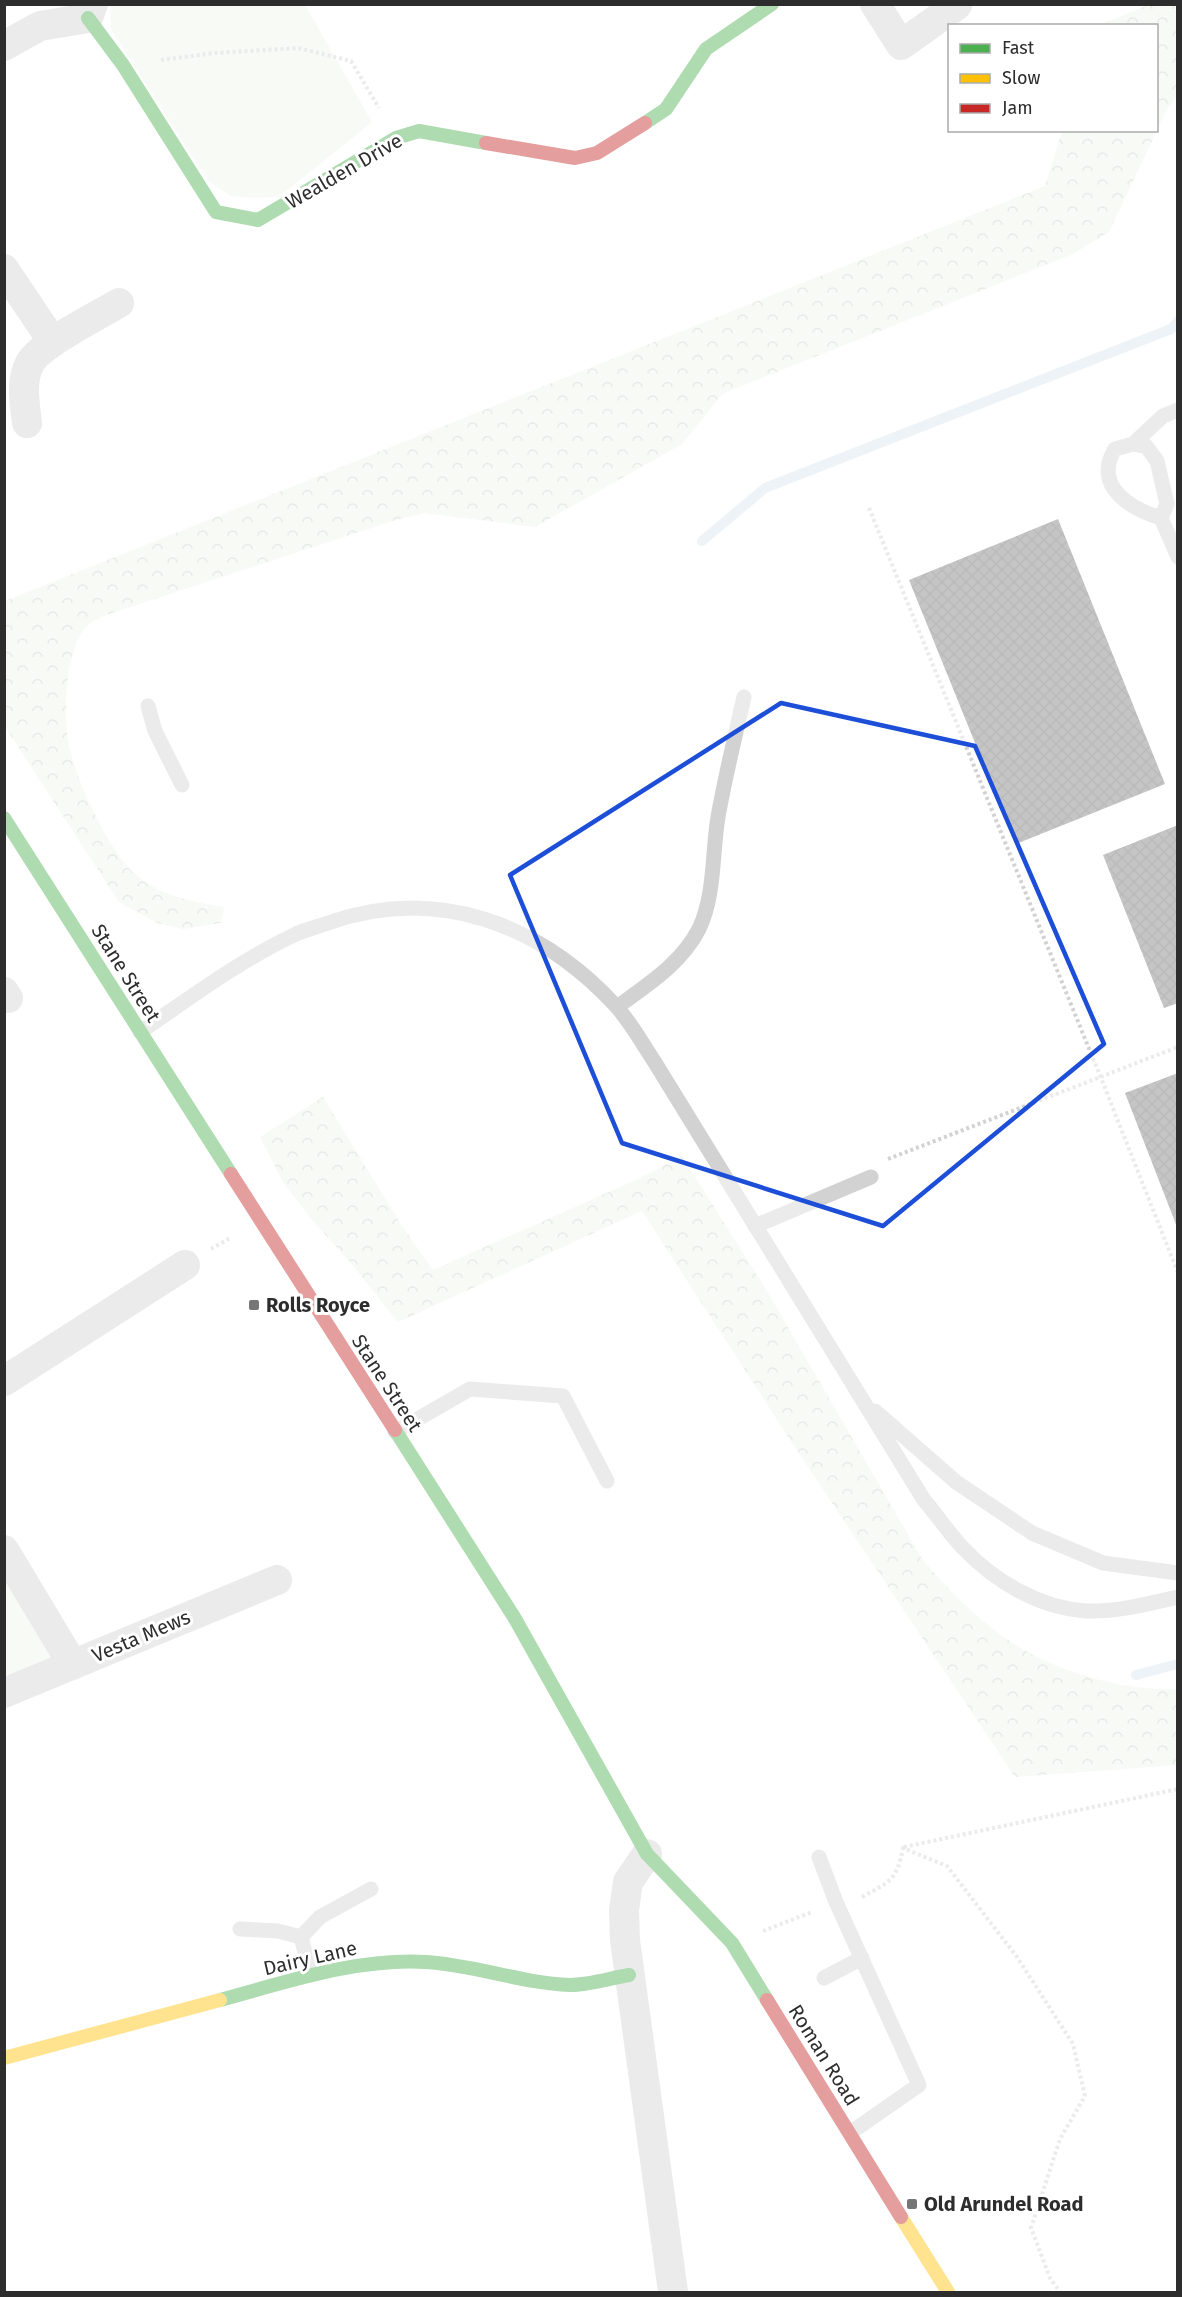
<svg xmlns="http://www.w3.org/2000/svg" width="1182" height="2297" viewBox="0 0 1182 2297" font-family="'Fira Sans',sans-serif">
  <defs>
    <pattern id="forest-crowns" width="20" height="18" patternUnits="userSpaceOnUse" patternTransform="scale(1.5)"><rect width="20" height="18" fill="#eff3ec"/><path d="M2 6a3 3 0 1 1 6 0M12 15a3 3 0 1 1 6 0" fill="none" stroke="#cdd1cb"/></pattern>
    <pattern id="building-cross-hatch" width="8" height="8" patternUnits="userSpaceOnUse" patternTransform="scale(1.5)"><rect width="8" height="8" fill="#7e7e7e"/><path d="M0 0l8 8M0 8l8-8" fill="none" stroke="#686868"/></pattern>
  </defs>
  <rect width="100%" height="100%" fill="#fff"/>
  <path fill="url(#forest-crowns)" d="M 1148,5 L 1177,5 L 1177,97 L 1167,109 L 1109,232 L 1073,254 L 722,394 L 682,444 L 535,527 L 424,513 L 396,520 L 106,615 C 100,618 92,621 87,626 C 65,647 63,717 69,745 C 76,781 108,850 135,874 C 159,896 193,902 224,907 L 221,923 L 183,929 L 157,923 L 119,902 L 5,727 L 5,601 L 1045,186 L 1062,131 L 1156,130 L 1156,26 L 1099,25 Z
    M 323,1097 L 402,1226 L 433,1270 L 640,1178 L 682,1156 L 767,1291 L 921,1557 C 945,1587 979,1621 1011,1642 C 1057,1672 1123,1691 1177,1689 L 1177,1765 L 1015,1777 L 794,1446 L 642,1211 L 398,1322 L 350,1262 L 311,1219 L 283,1182 L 260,1137 Z"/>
  <path fill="#eff3ec" d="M 110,5 L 305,5 L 372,122 L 279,197 L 255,198 L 231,196 L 208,181 L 111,29 Z
    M 4,1570 L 58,1661 L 4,1683 Z"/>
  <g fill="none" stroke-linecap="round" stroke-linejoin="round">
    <path stroke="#dae5ef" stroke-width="10" d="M 702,541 L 765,488 L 1171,329 L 1178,321
      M 1136,1675 L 1178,1664"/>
  </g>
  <path fill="url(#building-cross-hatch)" d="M 1058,519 L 1165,784 L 1016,844 L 909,580 Z
    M 1178,825 L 1178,1003 L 1164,1008 L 1103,855 Z
    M 1178,1073 L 1178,1227 L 1177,1227 L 1125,1093 Z"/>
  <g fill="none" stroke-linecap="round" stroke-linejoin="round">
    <path stroke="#d2d2d2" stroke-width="4" stroke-dasharray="3 3" stroke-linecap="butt" d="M 161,60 L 215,53 L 298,48 L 351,61 L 379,108
      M 869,508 L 1101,1078 L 1178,1273
      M 888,1159 L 1178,1047
      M 211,1249 L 230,1238
      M 904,1847 L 1178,1789
      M 862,1897 C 889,1882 897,1881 903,1848 L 947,1866 L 1017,1957 L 1073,2044 L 1085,2096 L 1060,2139 L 1031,2228 L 1050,2278 L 1060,2292
      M 763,1931 L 812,1912"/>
    <path stroke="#d2d2d2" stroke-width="15" d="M 1133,444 L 1163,416 L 1178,410
      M 1161,518 C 1131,509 1092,486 1115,449 L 1133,444 L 1146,446 L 1157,461 L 1167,504 L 1161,518 L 1178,557
      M 148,706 L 155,731 L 182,785
      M 617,1007 C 647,985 681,964 699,929 C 715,896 712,853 718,817 C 725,777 735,737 744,697
      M 140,1032 C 190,998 239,961 294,935 C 304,930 317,927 328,923 C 436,885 539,923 615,1005 C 630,1021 642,1043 654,1061 L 924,1500 C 937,1515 948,1532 962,1547 C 994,1581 1039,1608 1086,1611 C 1117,1612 1148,1604 1178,1597
      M 755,1226 L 871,1177
      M 875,1411 L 956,1482 L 1032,1533 L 1103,1563 L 1178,1573
      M 395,1432 L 470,1389 L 563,1396 L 607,1481
      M 819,1857 L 836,1902 L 919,2085 L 850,2133
      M 240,1929 L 278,1931 L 301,1937 L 320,1917 L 371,1889
      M 301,1937 L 311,1975
      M 824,1978 L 862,1958"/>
    <path stroke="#d2d2d2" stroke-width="30" d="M 875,4 L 901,45 L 957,5
      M 4,46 L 40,26 L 88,18 L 93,4
      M 4,269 L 53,342
      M 27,423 C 25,404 20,381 30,363 C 40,344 99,315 119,303
      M 4,992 L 8,998
      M 4,1381 L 185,1265
      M 4,1550 L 73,1665
      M 4,1693 L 277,1580
      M 647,1854 L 628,1882 L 624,1910 L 625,1940 L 673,2292"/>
    <path stroke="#4caf50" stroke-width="14" d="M 88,18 L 123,65 L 216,212 L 258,220 L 396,138 L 419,131 L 486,143
      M 645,123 L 666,109 L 706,49 L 772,4
      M 4,818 L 231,1174
      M 395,1430 L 514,1617 L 647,1854 L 732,1943 L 767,2000
      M 220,2000 C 287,1982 356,1958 426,1962 C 475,1965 521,1983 570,1985 C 589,1985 611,1978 629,1975"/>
    <path stroke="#ffc107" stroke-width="14" d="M 4,2058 L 220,2000
      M 901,2217 L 948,2292"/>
    <path stroke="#c62828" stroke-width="14" d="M 486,143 L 575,158 L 597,153 L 645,123
      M 231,1174 L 395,1430
      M 767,2000 L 901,2217"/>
  </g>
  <path d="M0 0H1182V2297H0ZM 781,703 L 975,746 L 1104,1044 L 883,1226 L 622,1143 L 510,875 Z" fill="#fff" fill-opacity=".55" fill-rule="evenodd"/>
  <path fill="none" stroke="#1d4ed8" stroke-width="4.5" stroke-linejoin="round" d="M 781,703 L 975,746 L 1104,1044 L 883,1226 L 622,1143 L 510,875 Z"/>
  <g fill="#767676" stroke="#fff" stroke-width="2">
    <rect x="248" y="1299" width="12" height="12" rx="3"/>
    <rect x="906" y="2198" width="12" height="12" rx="3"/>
  </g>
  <g text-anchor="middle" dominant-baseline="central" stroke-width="6" stroke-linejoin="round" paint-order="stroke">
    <g font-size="20" fill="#2d2d2d" stroke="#fff">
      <text transform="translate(344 171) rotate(-30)">Wealden Drive</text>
      <text transform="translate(126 973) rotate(58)">Stane Street</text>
      <text transform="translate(387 1383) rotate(57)">Stane Street</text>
      <text transform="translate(141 1636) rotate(-23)">Vesta Mews</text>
      <text transform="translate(310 1958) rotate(-13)">Dairy Lane</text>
      <text transform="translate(824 2055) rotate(58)">Roman Road</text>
    </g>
    <g font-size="20" font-weight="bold" fill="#2d2d2d" stroke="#fff" text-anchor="start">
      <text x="266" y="1305">Rolls Royce</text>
      <text x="924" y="2204">Old Arundel Road</text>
    </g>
  </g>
  <rect width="1182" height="2297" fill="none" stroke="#2d2d2d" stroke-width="12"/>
  <rect x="948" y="24" width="210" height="108" fill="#ffffff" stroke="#ababab" stroke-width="1.5"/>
  <rect x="960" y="44" width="30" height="9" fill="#4caf50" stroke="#ababab" stroke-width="1.5"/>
  <text x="1002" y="54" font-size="18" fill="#2d2d2d">Fast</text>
  <rect x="960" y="74" width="30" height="9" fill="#ffc107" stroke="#ababab" stroke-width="1.5"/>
  <text x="1002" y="84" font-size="18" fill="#2d2d2d">Slow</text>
  <rect x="960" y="104" width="30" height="9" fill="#c62828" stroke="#ababab" stroke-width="1.5"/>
  <text x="1002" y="114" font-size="18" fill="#2d2d2d">Jam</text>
</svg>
